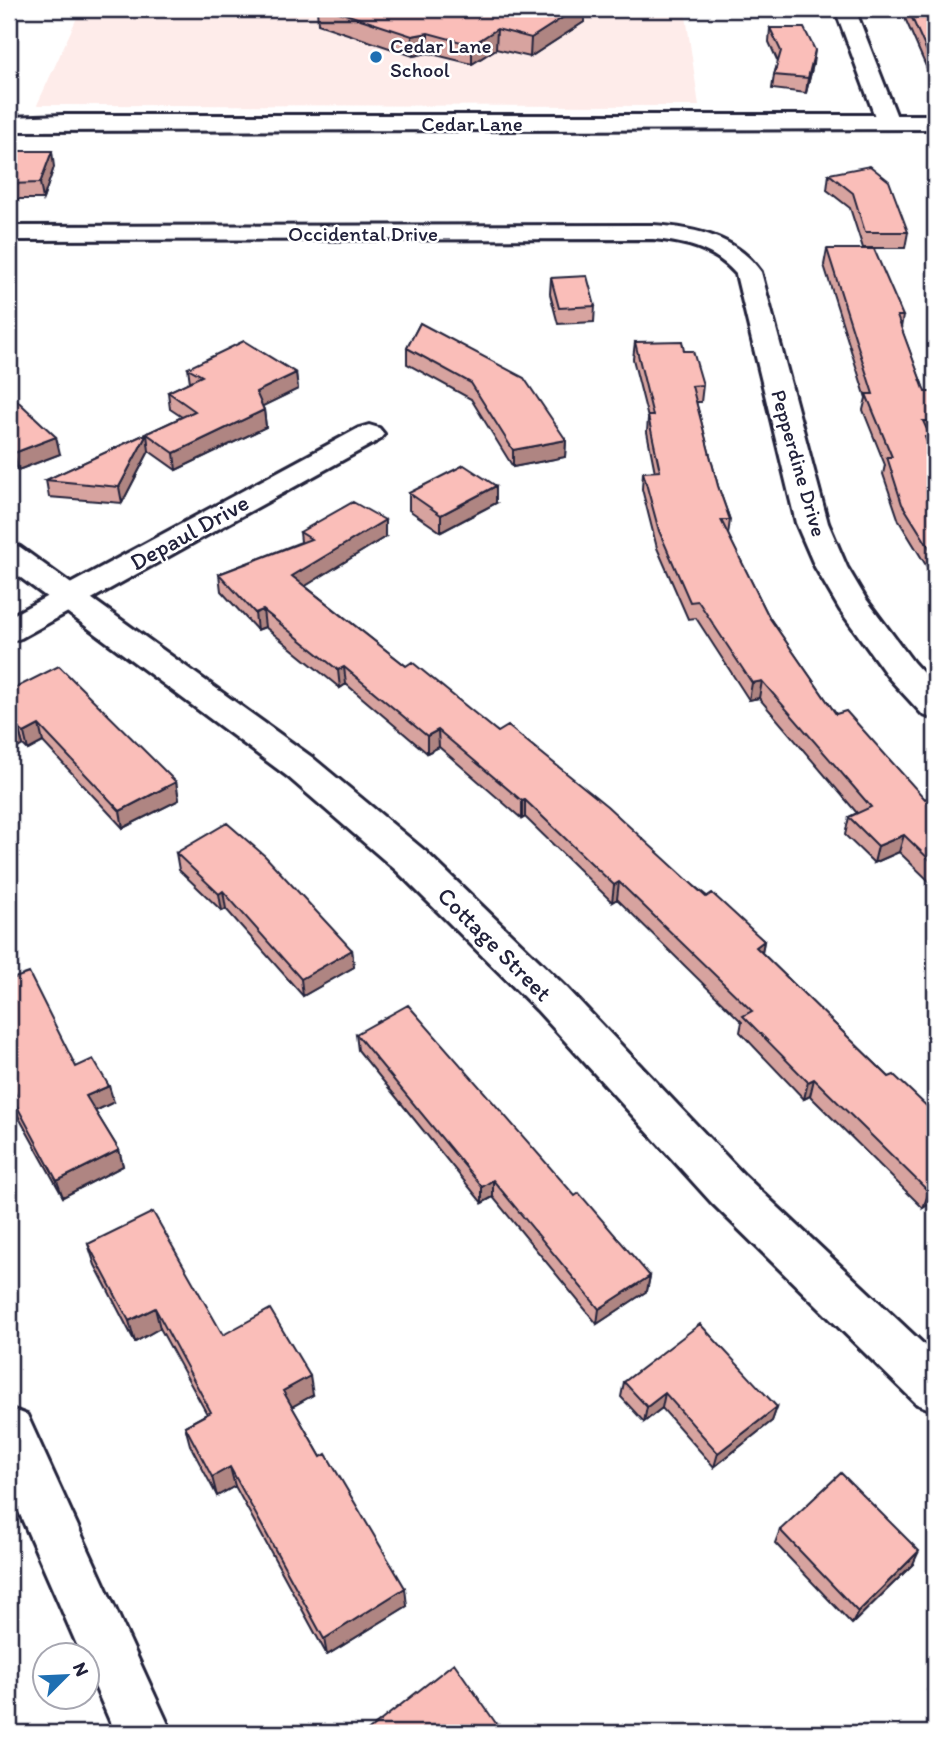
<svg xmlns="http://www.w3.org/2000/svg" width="944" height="1742" viewBox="0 0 944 1742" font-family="Itim,sans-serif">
  <rect width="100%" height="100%" fill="#fff"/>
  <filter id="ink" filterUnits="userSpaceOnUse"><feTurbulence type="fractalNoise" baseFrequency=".0143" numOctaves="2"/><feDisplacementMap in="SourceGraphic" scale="14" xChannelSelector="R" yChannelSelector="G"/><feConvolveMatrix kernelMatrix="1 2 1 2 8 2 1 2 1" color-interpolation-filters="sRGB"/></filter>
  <g filter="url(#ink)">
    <path fill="#feecea" d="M 81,9 L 685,9 L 699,106 L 37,105 Z"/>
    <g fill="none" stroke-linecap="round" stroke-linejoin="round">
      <g stroke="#22223b" stroke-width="6">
        <path id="street" d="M 835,9 L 855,9 L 899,122 L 896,127 L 880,127 L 877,122 Z
          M 653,225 C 694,228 736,236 761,272 L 828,523 L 847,567 L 866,599 L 913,662 L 935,686 L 935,719 L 923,715 L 889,678 L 840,610 L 815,567 L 796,523 L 736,274 C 713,248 685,242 653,239 L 9,240 L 9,226 Z
          M 369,425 L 379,428 L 384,434 L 379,440 L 21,638 L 9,642 L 9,617 L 359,428 Z
          M 9,1408 L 27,1415 L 172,1733 L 115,1733 L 88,1670 L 88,1654 L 81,1654 L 9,1489 Z"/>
      </g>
      <g stroke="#22223b" stroke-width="6">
        <path id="secondary" d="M 63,115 L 935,115 L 935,129 L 9,131 L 9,117 Z
          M 9,544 L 20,547 L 313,758 L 425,851 L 567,988 L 744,1175 L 935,1355 L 935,1411 L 917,1404 L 712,1203 L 537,1010 L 397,871 L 287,776 L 9,569 Z"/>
      </g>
      <use href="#street" fill="#fff" fill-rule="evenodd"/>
      <use href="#secondary" fill="#fff" fill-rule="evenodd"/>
    </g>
    <path fill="#d7a39f" stroke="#22223b" stroke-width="2" d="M 317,9 L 585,9 L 584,22 L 530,57 L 496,49 L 472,64 L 428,53 L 413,56 L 318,24 Z
      M 901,9 L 935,9 L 935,82 L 931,78 Z
      M 770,28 L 813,64 L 806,93 L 772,89 L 774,75 L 778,62 L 769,42 Z
      M 9,164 L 54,167 L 43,199 L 9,199 Z
      M 829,174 L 908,232 L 905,248 L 863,248 L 850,208 L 827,190 Z
      M 827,249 L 903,316 L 901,328 L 925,392 L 935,392 L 935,437 L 930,437 L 928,446 L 935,465 L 935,580 L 899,521 L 883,474 L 885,465 L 863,410 L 866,398 L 824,265 Z
      M 551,278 L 595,306 L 594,322 L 558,324 L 550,294 Z
      M 420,323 L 566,440 L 565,457 L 513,467 L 471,399 L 407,364 L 407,348 Z
      M 635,342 L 684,351 L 703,385 L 701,402 L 696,402 L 718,486 L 730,520 L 728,535 L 769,617 L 836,714 L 925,799 L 935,800 L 935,887 L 899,852 L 874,863 L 845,835 L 849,817 L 857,813 L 759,698 L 749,700 L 696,618 L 688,619 L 657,548 L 642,489 L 643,472 L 655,472 L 647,432 L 648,418 L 633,359 Z
      M 188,368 L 296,373 L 298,389 L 262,406 L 264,410 L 266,427 L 176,470 L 149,451 L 122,503 L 49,497 L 46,480 L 182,417 L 170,409 L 168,392 L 190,382 Z
      M 9,393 L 60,454 L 18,470 L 9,462 Z
      M 409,493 L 496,503 L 441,532 L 409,510 Z
      M 300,532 L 385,537 L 305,586 L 406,666 L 498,732 L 764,941 L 762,953 L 889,1077 L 935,1114 L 935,1200 L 923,1208 L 810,1096 L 804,1099 L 740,1032 L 742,1022 L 617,899 L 612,902 L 525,817 L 522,819 L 439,747 L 427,753 L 346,684 L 340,688 L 265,627 L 257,630 L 221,591 L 219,574 L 301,542 Z
      M 9,691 L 176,782 L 179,800 L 123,828 L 43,742 L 28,750 L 23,745 Z
      M 176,853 L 352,950 L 354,967 L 303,996 L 226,909 L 222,911 L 179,870 Z
      M 9,980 L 76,1067 L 114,1102 L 95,1111 L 119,1150 L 123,1166 L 63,1197 L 17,1114 L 12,1097 L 14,1096 L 9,1084 Z
      M 356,1034 L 650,1276 L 647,1291 L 597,1324 L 493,1197 L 482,1203 L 358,1050 Z
      M 88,1244 L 313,1395 L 292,1407 L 407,1606 L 327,1655 L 235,1486 L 217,1496 L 190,1445 L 185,1426 L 207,1414 L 160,1328 L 135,1342 L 95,1265 Z
      M 624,1382 L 777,1407 L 772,1421 L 714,1467 L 662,1408 L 644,1422 L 621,1397 Z
      M 780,1530 L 913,1564 L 852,1624 L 775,1543 Z
      M 935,1676 L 935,1698 L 927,1690 Z"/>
    <path fill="#af8582" stroke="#22223b" stroke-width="2" d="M 576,9 L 585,9 L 584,22 L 530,57 L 531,38 Z
      M 497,29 L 496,49 L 472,64 L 472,45 Z
      M 428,33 L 428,53 L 413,56 L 412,36 Z
      M 815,50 L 813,64 L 806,93 L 808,78 Z
      M 52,151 L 54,167 L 43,199 L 40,183 Z
      M 296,373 L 298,389 L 257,409 L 256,392 Z
      M 264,410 L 266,427 L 176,470 L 174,453 Z
      M 147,434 L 149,451 L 122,503 L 119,487 Z
      M 56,437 L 60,454 L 18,470 L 14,453 Z
      M 566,440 L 565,457 L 513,467 L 513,450 Z
      M 496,486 L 496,503 L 441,532 L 441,515 Z
      M 385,520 L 385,537 L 294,593 L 292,576 Z
      M 263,610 L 265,627 L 257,630 L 255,613 Z
      M 344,667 L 346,684 L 340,688 L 338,670 Z
      M 762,681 L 759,698 L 749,700 L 752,683 Z
      M 39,725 L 43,742 L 28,750 L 24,733 Z
      M 18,728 L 23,745 L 9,753 L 9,733 Z
      M 438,730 L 439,747 L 427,753 L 427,736 Z
      M 176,782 L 179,800 L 123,828 L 120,811 Z
      M 525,800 L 525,817 L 522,819 L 522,801 Z
      M 904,835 L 899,852 L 874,863 L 878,846 Z
      M 619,882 L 617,899 L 612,902 L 614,885 Z
      M 223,891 L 226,909 L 222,911 L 219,894 Z
      M 764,941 L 761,958 L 756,947 Z
      M 352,950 L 354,967 L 303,996 L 301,979 Z
      M 814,1079 L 810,1096 L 804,1099 L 808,1082 Z
      M 109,1086 L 114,1102 L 91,1113 L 86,1096 Z
      M 119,1150 L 123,1166 L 63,1197 L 57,1181 Z
      M 493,1180 L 493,1197 L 482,1203 L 482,1187 Z
      M 935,1188 L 935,1200 L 923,1208 L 929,1192 Z
      M 650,1276 L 647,1291 L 597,1324 L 599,1309 Z
      M 155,1308 L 160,1328 L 135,1342 L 129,1321 Z
      M 310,1376 L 313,1395 L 286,1410 L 283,1391 Z
      M 665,1393 L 662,1408 L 644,1422 L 647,1407 Z
      M 777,1407 L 772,1421 L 714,1467 L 718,1453 Z
      M 230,1467 L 235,1486 L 217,1496 L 212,1477 Z
      M 919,1551 L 913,1564 L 852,1624 L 858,1612 Z
      M 405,1588 L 407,1606 L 327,1655 L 324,1639 Z"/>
    <path fill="#fabeb9" stroke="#22223b" stroke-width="2" d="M 330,9 L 576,9 L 531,38 L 497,29 L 472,45 L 428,33 L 412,36 Z
      M 908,9 L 935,9 L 935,67 L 933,65 Z
      M 770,28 L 804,28 L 815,50 L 808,78 L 774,75 L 781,51 Z
      M 14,151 L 52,151 L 40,183 L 9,184 L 9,164 Z
      M 870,166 L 889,181 L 908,232 L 865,232 L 853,193 L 829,174 Z
      M 827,249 L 874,249 L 903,316 L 897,316 L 925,392 L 935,392 L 935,421 L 923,421 L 930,436 L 925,437 L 935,465 L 935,557 L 902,504 L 887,457 L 892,457 L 866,394 L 873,394 Z
      M 587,276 L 595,306 L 559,308 L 551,278 Z
      M 420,323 L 524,378 L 566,440 L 513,450 L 471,383 L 407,348 Z
      M 244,341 L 296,373 L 256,392 L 264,410 L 174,453 L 147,434 L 119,487 L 46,480 L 195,411 L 168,392 L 202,376 L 188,368 Z
      M 682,341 L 684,351 L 693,351 L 703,385 L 692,386 L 718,486 L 730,520 L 721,520 L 769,617 L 836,714 L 846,711 L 925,799 L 931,796 L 935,800 L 935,865 L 904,835 L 878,846 L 849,817 L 871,807 L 762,681 L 752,683 L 698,601 L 690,602 L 659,531 L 643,472 L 660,471 L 648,416 L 653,416 L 635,342 Z
      M 9,393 L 56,437 L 14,453 L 9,449 Z
      M 464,465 L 496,486 L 441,515 L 409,493 Z
      M 353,502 L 385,520 L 292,576 L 406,666 L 412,662 L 498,732 L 508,726 L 607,806 L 706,897 L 712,893 L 764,941 L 756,947 L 889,1077 L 894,1075 L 935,1114 L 935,1188 L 929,1192 L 814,1079 L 808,1082 L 743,1016 L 752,1011 L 619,882 L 614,885 L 525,800 L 522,801 L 438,730 L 427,736 L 344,667 L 338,670 L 263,610 L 255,613 L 219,574 L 311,539 L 300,532 Z
      M 59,666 L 176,782 L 120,811 L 39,725 L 24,733 L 18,728 L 9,733 L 9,691 Z
      M 227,823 L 265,856 L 352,950 L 301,979 L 223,891 L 219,894 L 176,853 Z
      M 29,973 L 76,1067 L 93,1059 L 109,1086 L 86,1096 L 119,1150 L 57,1181 L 12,1097 L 16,1095 L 9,1080 L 9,980 Z
      M 408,1005 L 575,1196 L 579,1193 L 650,1276 L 599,1309 L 493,1180 L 482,1187 L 356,1034 Z
      M 153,1212 L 223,1335 L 270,1309 L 310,1376 L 283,1391 L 321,1457 L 326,1454 L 405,1588 L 324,1639 L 230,1467 L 212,1477 L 185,1426 L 211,1412 L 155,1308 L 129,1321 L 88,1244 Z
      M 700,1324 L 777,1407 L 718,1453 L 665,1393 L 647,1407 L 624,1382 Z
      M 841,1473 L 919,1551 L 858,1612 L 780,1530 Z
      M 454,1663 L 502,1732 L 500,1733 L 365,1733 Z"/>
  </g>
  <circle fill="#1f6fb2" stroke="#fff" stroke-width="2.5" cx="376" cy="57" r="7"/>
  <g text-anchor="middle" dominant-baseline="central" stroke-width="5" stroke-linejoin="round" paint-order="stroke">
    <g font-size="21" fill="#22223b" stroke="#fff" text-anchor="start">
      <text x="390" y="45">Cedar Lane<tspan x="390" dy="24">School</tspan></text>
    </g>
    <g font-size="21" fill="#22223b" stroke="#fff">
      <text x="472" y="123">Cedar Lane</text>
      <text x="363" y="233">Occidental Drive</text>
      <text transform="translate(799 463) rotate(74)">Pepperdine Drive</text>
    </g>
    <g font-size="24" fill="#22223b" stroke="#fff">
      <text transform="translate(189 532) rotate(-29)">Depaul Drive</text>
      <text transform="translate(495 944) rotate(45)">Cottage Street</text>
    </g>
  </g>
  <rect width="944" height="1742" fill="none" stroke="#fff" stroke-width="35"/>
  <rect x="18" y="18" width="909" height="1707" fill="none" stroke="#22223b" stroke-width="2.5" filter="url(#ink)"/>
  <g transform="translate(66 1676) rotate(66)"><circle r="33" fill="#ffffff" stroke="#a7a7b1" stroke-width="2"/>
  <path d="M0-5L12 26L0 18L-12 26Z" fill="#1f6fb2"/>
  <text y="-10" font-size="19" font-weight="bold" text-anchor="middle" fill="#22223b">N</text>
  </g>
</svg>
